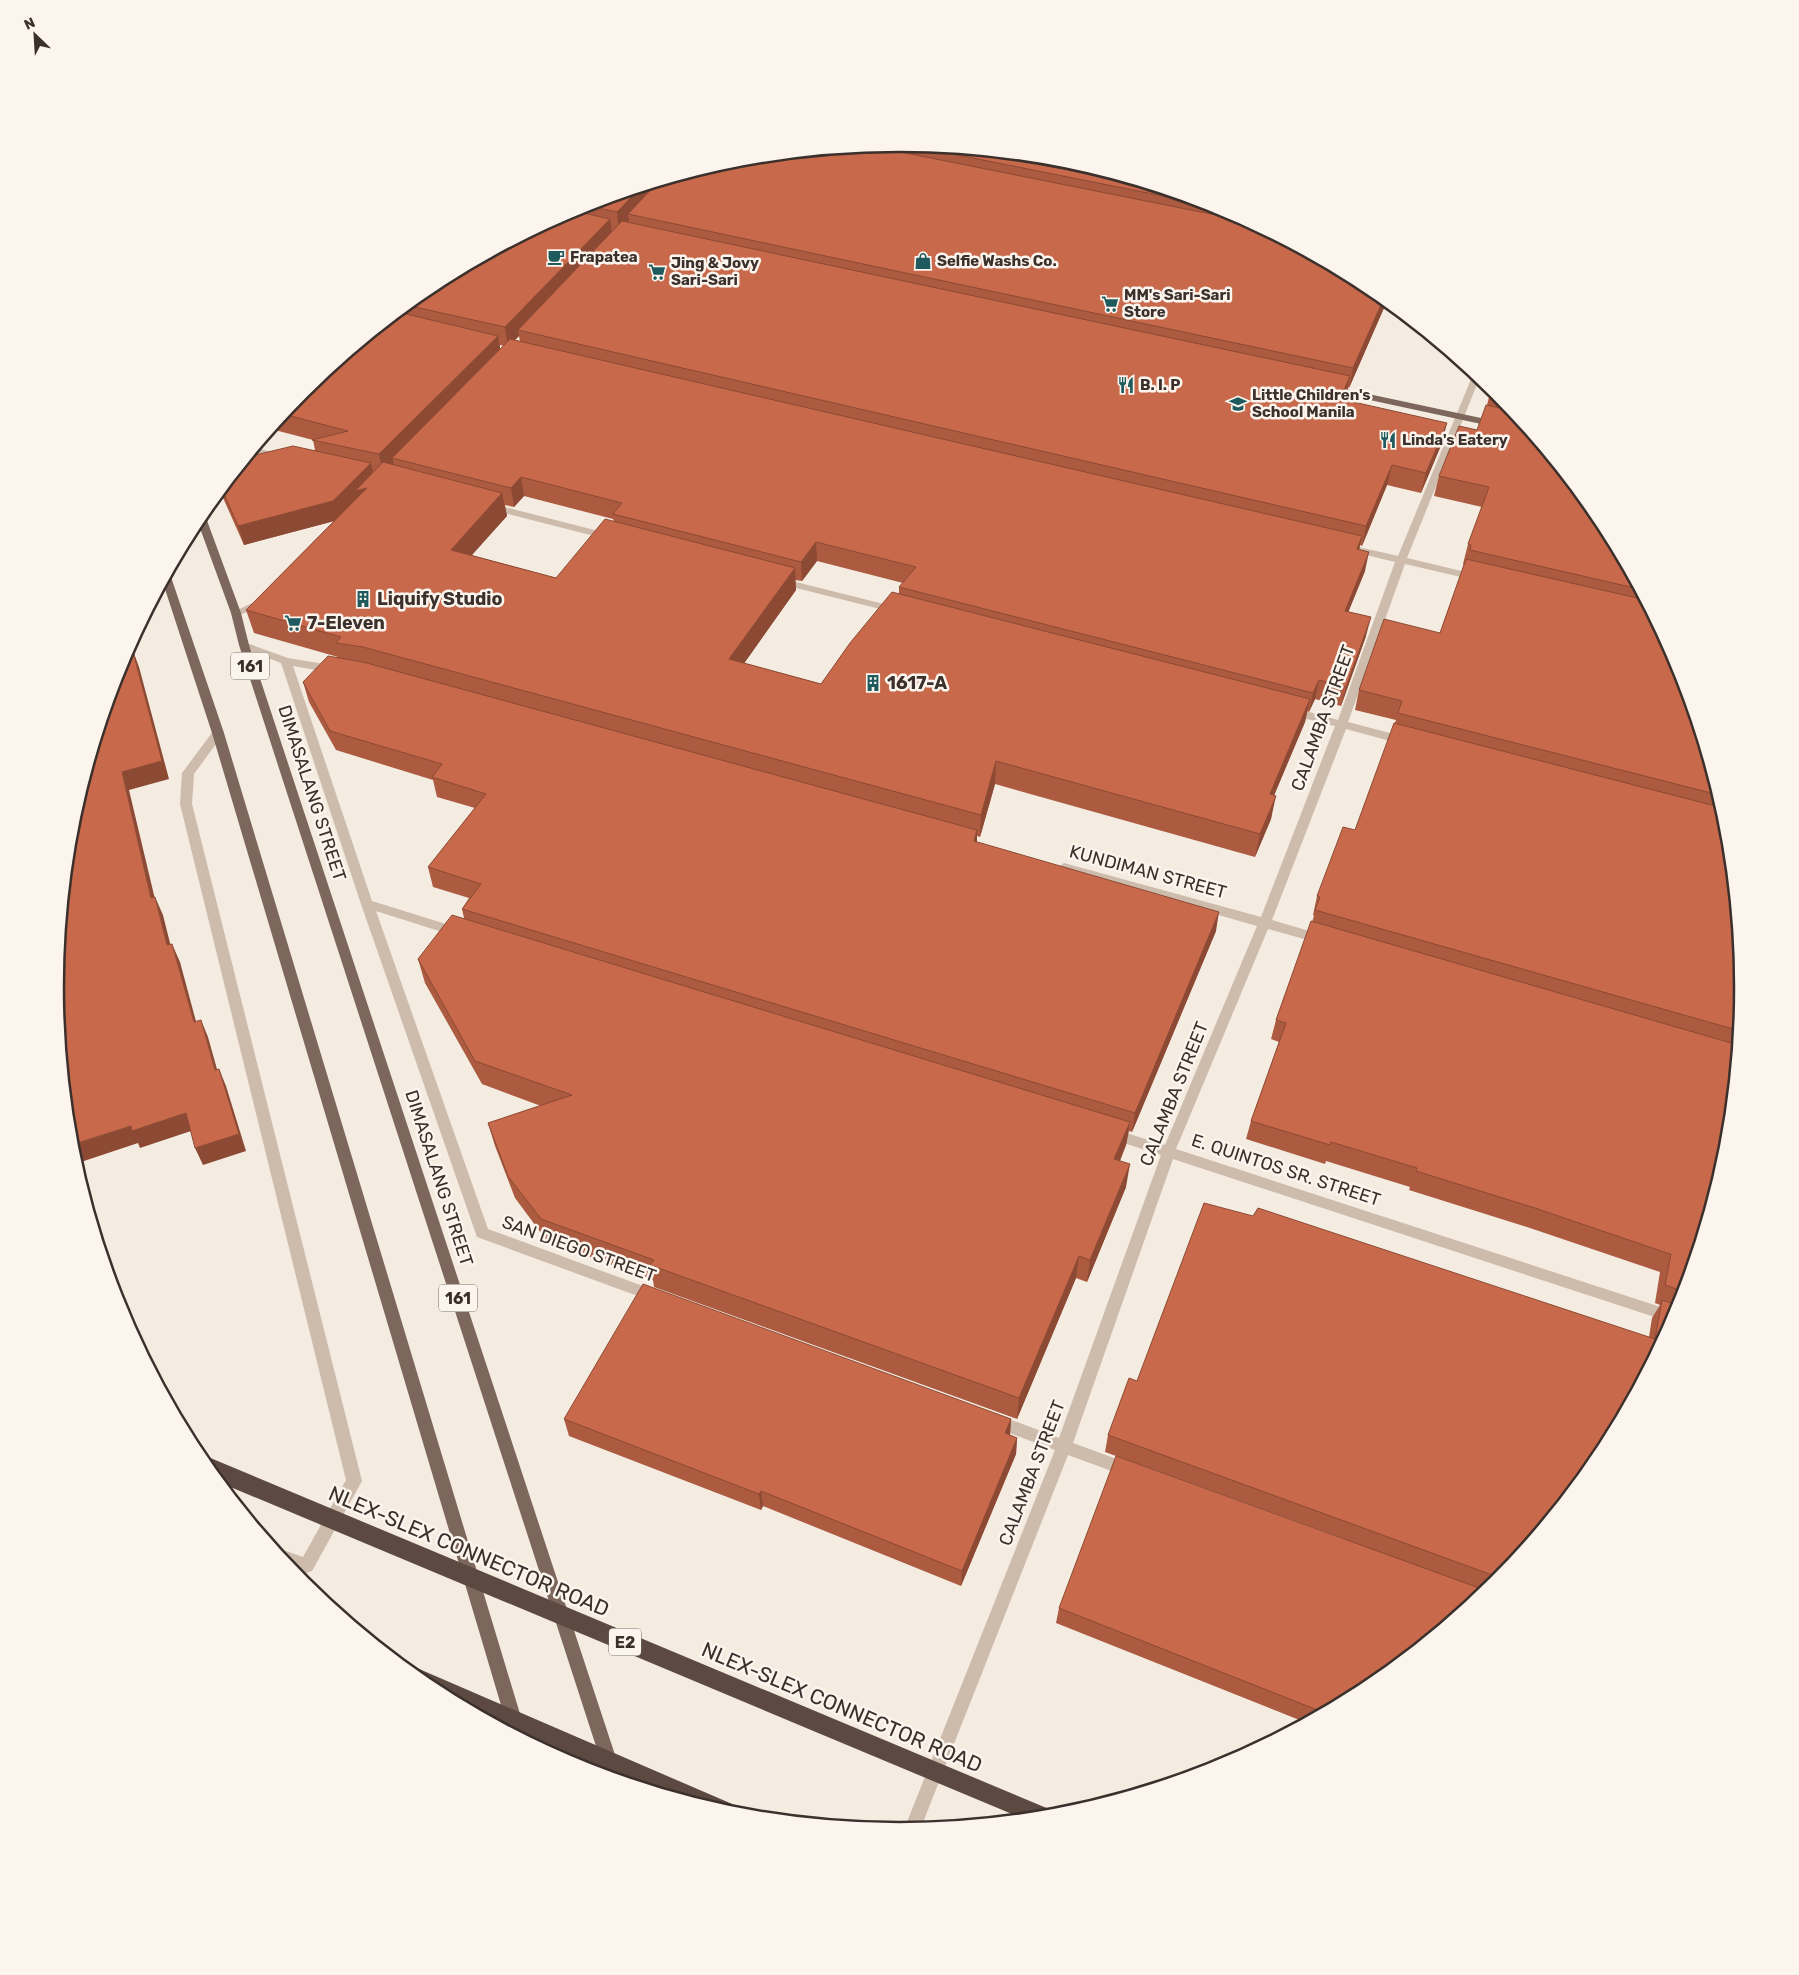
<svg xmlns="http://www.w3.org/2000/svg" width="1799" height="1975" viewBox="0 0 1799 1975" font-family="Rubik,sans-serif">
  <rect width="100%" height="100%" fill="#f4ebe1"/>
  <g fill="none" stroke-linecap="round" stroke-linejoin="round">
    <path fill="#cdbbac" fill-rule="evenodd" d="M 1474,372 L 1480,377 L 1407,558 L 1478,575 L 1483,578 L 1478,581 L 1405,564 L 1348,722 L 1409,738 L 1411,741 L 1405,745 L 1346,729 L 1272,920 L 1326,936 L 1328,939 L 1326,942 L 1322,944 L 1268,929 L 1176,1149 L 1679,1313 L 1673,1323 L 1173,1159 L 1073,1443 L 1133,1465 L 1136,1470 L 1133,1475 L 1128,1477 L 1068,1455 L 920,1830 L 903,1832 L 1055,1450 L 991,1426 L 989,1421 L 991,1416 L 996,1414 L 1059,1438 L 1161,1155 L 1108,1138 L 1106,1134 L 1108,1130 L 1113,1129 L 1165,1145 L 1257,926 L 1064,871 L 1058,867 L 1064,863 L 1261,917 L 1335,726 L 1287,714 L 1285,711 L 1291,707 L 1338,720 L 1395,562 L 1350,551 L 1349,549 L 1354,546 L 1398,556 Z
      M 255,448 L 283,454 L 285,456 L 280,459 L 251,452 Z
      M 489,503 L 614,535 L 615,537 L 610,540 L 485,508 L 484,506 Z
      M 780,578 L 900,608 L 901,610 L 896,613 L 776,583 L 775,581 Z
      M 263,598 L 268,601 L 267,603 L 240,615 L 232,615 L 231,613 Z
      M 244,642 L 288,658 L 337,666 L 338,669 L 333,673 L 293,666 L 372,901 L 462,929 L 464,932 L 462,935 L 458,937 L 376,911 L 488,1229 L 659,1292 L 661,1296 L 659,1300 L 654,1302 L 477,1237 L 361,904 L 281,663 L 240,647 L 239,645 L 240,643 Z
      M 218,729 L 224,733 L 194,774 L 192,804 L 362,1481 L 312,1571 L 306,1573 L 287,1566 L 273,1549 L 278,1548 L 303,1557 L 346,1480 L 180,804 L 182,773 L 214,730 Z"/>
    <path fill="#7d675c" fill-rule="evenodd" d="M 1331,386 L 1495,421 L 1500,424 L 1495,427 L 1328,391 L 1326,389 Z
      M 202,512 L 205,515 L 241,613 L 249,645 L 623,1779 L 622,1782 L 606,1777 L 239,645 L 231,613 L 197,520 Z
      M 167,574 L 171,577 L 224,733 L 527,1737 L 526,1741 L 509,1732 L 212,733 L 163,583 Z"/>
    <path stroke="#5c4a42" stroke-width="19" d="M 205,1466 L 1046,1818
      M 416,1678 L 736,1816"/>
  </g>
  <path fill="#ac5a40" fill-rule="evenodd" d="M 900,143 L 1223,207 L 1369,285 L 1387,301 L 1349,388 L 1348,387 L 1346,396 L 1344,400 L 1442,443 L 1421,493 L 1387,485 L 1362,546 L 1360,545 L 1359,550 L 1365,571 L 1348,612 L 1366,636 L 1341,706 L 1315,699 L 1309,712 L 1307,711 L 1305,722 L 1274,795 L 1271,819 L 1255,857 L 995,784 L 980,837 L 977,836 L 977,842 L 1216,931 L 1132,1132 L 1129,1131 L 1126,1145 L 1120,1161 L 1126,1187 L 1087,1282 L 1076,1278 L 1017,1419 L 654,1287 L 653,1280 L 547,1241 L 515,1198 L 495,1146 L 488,1123 L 541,1106 L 482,1084 L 425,983 L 418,959 L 464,918 L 462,909 L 469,898 L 433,887 L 428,867 L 475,808 L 437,797 L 433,780 L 336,750 L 309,702 L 303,682 L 338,657 L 254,633 L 246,610 L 334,521 L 244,545 L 220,491 L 247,457 L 315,450 L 313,440 L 271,429 L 303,390 L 431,285 L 577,207 L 735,159 ZM 519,336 L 520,342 L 515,340 ZM 500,345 L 504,346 L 500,349 ZM 524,496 L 613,519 L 614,521 L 556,578 L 471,555 L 507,516 L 505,505 L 514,507 ZM 817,561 L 903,583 L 899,587 L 899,594 L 821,684 L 744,663 L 796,590 L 795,580 L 802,581 Z
    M 1497,391 L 1602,519 L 1680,665 L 1728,823 L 1744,988 L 1728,1153 L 1680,1311 L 1496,1585 L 1368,1690 L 1307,1723 L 1056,1623 L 1059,1608 L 1345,1539 L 1105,1452 L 1108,1435 L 1137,1381 L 1649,1337 L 1652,1318 L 1660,1305 L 1655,1303 L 1660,1272 L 1657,1271 L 1527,1227 L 1409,1190 L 1410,1187 L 1326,1161 L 1325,1164 L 1246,1139 L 1251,1121 L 1279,1042 L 1271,1039 L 1276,1020 L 1312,922 L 1314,916 L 1313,915 L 1317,896 L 1355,830 L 1396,720 L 1355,710 L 1359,690 L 1440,633 L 1464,565 L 1463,564 L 1468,544 L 1482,507 L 1434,496 L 1439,476 L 1477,430 L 1487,405 L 1489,397 Z
    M 564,1419 L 1011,1419 L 1010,1435 L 1017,1438 L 1016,1454 L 961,1586 L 763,1506 L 761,1510 L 569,1436 Z"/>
  <path fill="#8c4a34" d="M 668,180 L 628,214 L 629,221 L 619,231 L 617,212 L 640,188 Z
    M 610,219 L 613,238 L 518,330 L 519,336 L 508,347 L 505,327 Z
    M 1384,298 L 1387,301 L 1349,388 L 1353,368 Z
    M 498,336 L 501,355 L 392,458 L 394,464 L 383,474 L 379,454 Z
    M 1350,376 L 1346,396 L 1336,419 L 1340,399 Z
    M 1447,423 L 1442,443 L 1421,493 L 1426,473 Z
    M 371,463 L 375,482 L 338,520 L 244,545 L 238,526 Z
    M 1392,465 L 1387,485 L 1362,546 L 1366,526 Z
    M 521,477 L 524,496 L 514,507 L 511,488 Z
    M 502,493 L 507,516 L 456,573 L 451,550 Z
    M 1362,536 L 1358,555 L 1357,549 Z
    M 816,542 L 817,561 L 802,581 L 801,562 Z
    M 1369,552 L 1365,571 L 1341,630 L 1345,611 Z
    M 795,568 L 796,590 L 731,682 L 729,659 Z
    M 1371,617 L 1366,636 L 1341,706 L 1346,687 Z
    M 132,648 L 139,667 L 169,779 L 129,790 L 159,916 L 151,898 L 122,772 Z
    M 1319,680 L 1315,699 L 1309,712 L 1313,693 Z
    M 1310,699 L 1305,722 L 1265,817 L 1270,794 Z
    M 996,761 L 995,784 L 980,837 L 981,815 Z
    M 1276,796 L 1271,819 L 1255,857 L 1260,834 Z
    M 977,830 L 977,849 L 974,841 Z
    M 155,897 L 163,915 L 175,963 L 167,945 Z
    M 1219,912 L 1216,931 L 1132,1132 L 1135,1113 Z
    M 172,944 L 180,962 L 201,1040 L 194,1022 Z
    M 201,1020 L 208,1037 L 222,1087 L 215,1070 Z
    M 219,1069 L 226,1086 L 246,1151 L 203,1165 L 195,1148 Z
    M 186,1113 L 194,1130 L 140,1148 L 138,1143 L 75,1164 L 71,1152 L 71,1145 L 131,1126 Z
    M 1130,1122 L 1126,1145 L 1111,1182 L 1114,1159 Z
    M 1130,1164 L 1126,1187 L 1087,1282 L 1090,1260 Z
    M 1079,1256 L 1076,1278 L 1017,1419 L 1019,1398 Z
    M 1011,1419 L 1010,1435 L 1005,1433 Z
    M 1017,1438 L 1016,1454 L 961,1586 L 962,1571 Z
    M 761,1491 L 763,1506 L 761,1510 L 759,1494 Z"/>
  <path fill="#c8694b" stroke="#8c4a34" d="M 898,143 L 1065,159 L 1223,208 Z
    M 871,146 L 1251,222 L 1369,285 L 1384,298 L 1353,368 L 628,214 L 658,182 L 735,159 Z
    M 640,188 L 617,212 L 584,205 Z
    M 571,210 L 610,219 L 505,327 L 406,305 L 431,285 Z
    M 622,221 L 1350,376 L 1340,399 L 1447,423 L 1426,473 L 1392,465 L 1366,526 L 518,330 Z
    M 398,312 L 498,336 L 379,454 L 312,440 L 348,431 L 283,414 L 303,390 Z
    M 510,339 L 1362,536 L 1357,549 L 1369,552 L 1345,611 L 1371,617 L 1346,687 L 1319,680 L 1313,693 L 899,587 L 916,567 L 816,542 L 801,562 L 613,514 L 622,503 L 521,477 L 511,488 L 392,458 Z
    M 1492,387 L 1497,391 L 1505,400 L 1489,397 Z
    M 1486,405 L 1513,411 L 1602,519 L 1639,589 L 1470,550 L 1471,545 L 1468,544 L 1489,487 L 1439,476 L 1459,426 L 1477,430 Z
    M 293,446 L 371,463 L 333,501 L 238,526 L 222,489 L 247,457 Z
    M 383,462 L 502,493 L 451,550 L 556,578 L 605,519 L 795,568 L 729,659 L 821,684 L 850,643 L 892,592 L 1310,699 L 1270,794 L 1276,796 L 1260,834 L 996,761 L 981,815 L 363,647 L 336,643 L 341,637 L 246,610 L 367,488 L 355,491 Z
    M 1466,559 L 1646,600 L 1680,665 L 1719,795 L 1398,713 L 1402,701 L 1359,690 L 1384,619 L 1440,633 Z
    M 132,648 L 162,761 L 122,772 L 151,898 L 155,897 L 167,945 L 172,944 L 194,1022 L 201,1020 L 215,1070 L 219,1069 L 239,1134 L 195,1148 L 186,1113 L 132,1131 L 131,1126 L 71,1145 L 55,987 L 71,822 L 119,664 L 127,650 Z
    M 328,656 L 363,662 L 977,830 L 974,841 L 1219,912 L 1135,1113 L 462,909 L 481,884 L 428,867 L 486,794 L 432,777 L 442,764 L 330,731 L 303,682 Z
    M 1394,723 L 1723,808 L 1728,823 L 1744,988 L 1740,1031 L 1315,910 L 1320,897 L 1317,896 L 1343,827 L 1355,830 Z
    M 452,915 L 1130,1122 L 1114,1159 L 1130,1164 L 1090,1260 L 1079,1256 L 1019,1398 L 650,1265 L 654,1260 L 541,1219 L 508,1176 L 488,1123 L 572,1095 L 475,1061 L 418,959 Z
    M 1311,921 L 1738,1045 L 1728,1153 L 1685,1292 L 1665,1285 L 1671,1254 L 1667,1253 L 1535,1208 L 1416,1171 L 1417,1168 L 1331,1142 L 1330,1145 L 1251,1121 L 1286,1023 L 1276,1020 Z
    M 1204,1203 L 1253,1216 L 1258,1208 L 1655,1339 L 1662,1300 L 1681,1306 L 1680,1311 L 1602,1457 L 1496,1585 L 1368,1690 L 1325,1713 L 1059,1608 L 1116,1456 L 1482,1589 L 1497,1578 L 1495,1576 L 1108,1435 L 1129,1378 L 1137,1381 Z
    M 643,1284 L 1011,1419 L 1005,1433 L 1017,1438 L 962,1571 L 761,1491 L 759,1494 L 564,1419 Z"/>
  <defs>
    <g id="cafe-bare" transform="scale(1.35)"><path d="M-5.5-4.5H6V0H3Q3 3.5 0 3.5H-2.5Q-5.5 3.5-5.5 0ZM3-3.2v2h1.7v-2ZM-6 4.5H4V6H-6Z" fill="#1f5a5e" stroke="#fbf5ee" stroke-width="2.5" paint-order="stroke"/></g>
    <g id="shop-bare" transform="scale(1.35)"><path d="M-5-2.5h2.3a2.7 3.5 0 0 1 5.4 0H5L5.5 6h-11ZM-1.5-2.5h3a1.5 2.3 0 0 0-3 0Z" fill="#1f5a5e" stroke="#fbf5ee" stroke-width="2.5" paint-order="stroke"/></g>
    <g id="supermarket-bare" transform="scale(1.35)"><path d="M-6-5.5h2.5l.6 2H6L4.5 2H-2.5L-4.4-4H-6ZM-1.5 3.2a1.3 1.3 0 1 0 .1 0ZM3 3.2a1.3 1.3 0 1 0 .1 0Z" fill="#1f5a5e" stroke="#fbf5ee" stroke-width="2.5" paint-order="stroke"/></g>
    <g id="restaurant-bare" transform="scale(1.35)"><path d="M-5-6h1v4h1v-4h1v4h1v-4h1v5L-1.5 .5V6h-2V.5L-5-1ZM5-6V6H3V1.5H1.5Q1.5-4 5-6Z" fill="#1f5a5e" stroke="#fbf5ee" stroke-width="2.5" paint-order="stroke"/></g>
    <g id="school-bare" transform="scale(1.35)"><path d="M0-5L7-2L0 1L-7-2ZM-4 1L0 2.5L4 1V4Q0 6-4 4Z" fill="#1f5a5e" stroke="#fbf5ee" stroke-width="2.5" paint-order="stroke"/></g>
    <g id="building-bare" transform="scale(1.35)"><path d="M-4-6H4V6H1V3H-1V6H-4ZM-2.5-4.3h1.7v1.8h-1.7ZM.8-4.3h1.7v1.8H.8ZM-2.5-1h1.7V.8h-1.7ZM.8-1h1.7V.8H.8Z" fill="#1f5a5e" stroke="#fbf5ee" stroke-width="2.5" paint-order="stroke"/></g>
  </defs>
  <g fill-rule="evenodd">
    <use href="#cafe-bare" x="556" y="257"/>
    <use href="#shop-bare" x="923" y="261"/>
    <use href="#supermarket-bare" x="657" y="272"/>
    <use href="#supermarket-bare" x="1110" y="304"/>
    <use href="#restaurant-bare" x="1126" y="385"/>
    <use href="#school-bare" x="1238" y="404"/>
    <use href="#restaurant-bare" x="1388" y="440"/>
    <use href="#building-bare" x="363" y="599"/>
    <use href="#supermarket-bare" x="293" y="623"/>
    <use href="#building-bare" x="873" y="683"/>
  </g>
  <g text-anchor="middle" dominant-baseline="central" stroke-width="5" stroke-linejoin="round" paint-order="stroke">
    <g font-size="15" font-weight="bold" fill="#3b302b" stroke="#fbf5ee" text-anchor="start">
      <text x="570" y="257">Frapatea</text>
      <text x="937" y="261">Selfie Washs Co.</text>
      <text x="671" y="263">Jing &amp; Jovy<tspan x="671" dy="17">Sari-Sari</tspan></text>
      <text x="1124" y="295">MM's Sari-Sari<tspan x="1124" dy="17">Store</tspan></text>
      <text x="1140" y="385">B. I. P</text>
      <text x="1252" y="395">Little Children's<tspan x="1252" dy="17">School Manila</tspan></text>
      <text x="1402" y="440">Linda's Eatery</text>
    </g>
    <g fill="#fbf5ee" stroke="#756b66" stroke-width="1">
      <rect x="231" y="652.5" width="38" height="27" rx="4"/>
      <rect x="439" y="1284.5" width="38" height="27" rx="4"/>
      <rect x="609" y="1628.5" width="32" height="27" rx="4"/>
    </g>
    <g font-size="16" font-weight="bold" fill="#3b302b">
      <text x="250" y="666">161</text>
      <text x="458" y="1298">161</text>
      <text x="625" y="1642">E2</text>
    </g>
    <g font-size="18" font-weight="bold" fill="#3b302b" stroke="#fbf5ee" text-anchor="start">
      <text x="377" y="599">Liquify Studio</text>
      <text x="307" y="623">7-Eleven</text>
      <text x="887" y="683">1617-A</text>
    </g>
    <g font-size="18" fill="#3b302b" stroke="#fbf5ee">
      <text transform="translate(1323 718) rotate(-70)">CALAMBA STREET</text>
      <text transform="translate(312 793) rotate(72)">DIMASALANG STREET</text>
      <text transform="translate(1148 872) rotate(15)">KUNDIMAN STREET</text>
      <text transform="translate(1174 1094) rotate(-68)">CALAMBA STREET</text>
      <text transform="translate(1286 1170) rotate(18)">E. QUINTOS SR. STREET</text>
      <text transform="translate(439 1178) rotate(72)">DIMASALANG STREET</text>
      <text transform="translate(579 1249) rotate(20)">SAN DIEGO STREET</text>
      <text transform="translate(1032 1473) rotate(-69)">CALAMBA STREET</text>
    </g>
    <g font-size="21" fill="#3b302b" stroke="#fbf5ee">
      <text transform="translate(469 1551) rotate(23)">NLEX-SLEX CONNECTOR ROAD</text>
      <text transform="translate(842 1707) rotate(23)">NLEX-SLEX CONNECTOR ROAD</text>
    </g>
  </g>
  <path d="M0 0H1799V1975H0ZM64 987a835 835 0 1 1 1670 0a835 835 0 1 1-1670 0Z" fill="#fbf5ee" fill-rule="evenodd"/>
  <path fill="none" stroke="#3b302b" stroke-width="2.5" d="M64 987a835 835 0 1 1 1670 0a835 835 0 1 1-1670 0Z"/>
  <g transform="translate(35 35) rotate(335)" stroke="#fbf5ee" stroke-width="4" paint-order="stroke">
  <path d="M0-4L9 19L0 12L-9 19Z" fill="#3b302b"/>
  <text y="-8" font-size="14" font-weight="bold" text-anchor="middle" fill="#3b302b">N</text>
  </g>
</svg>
